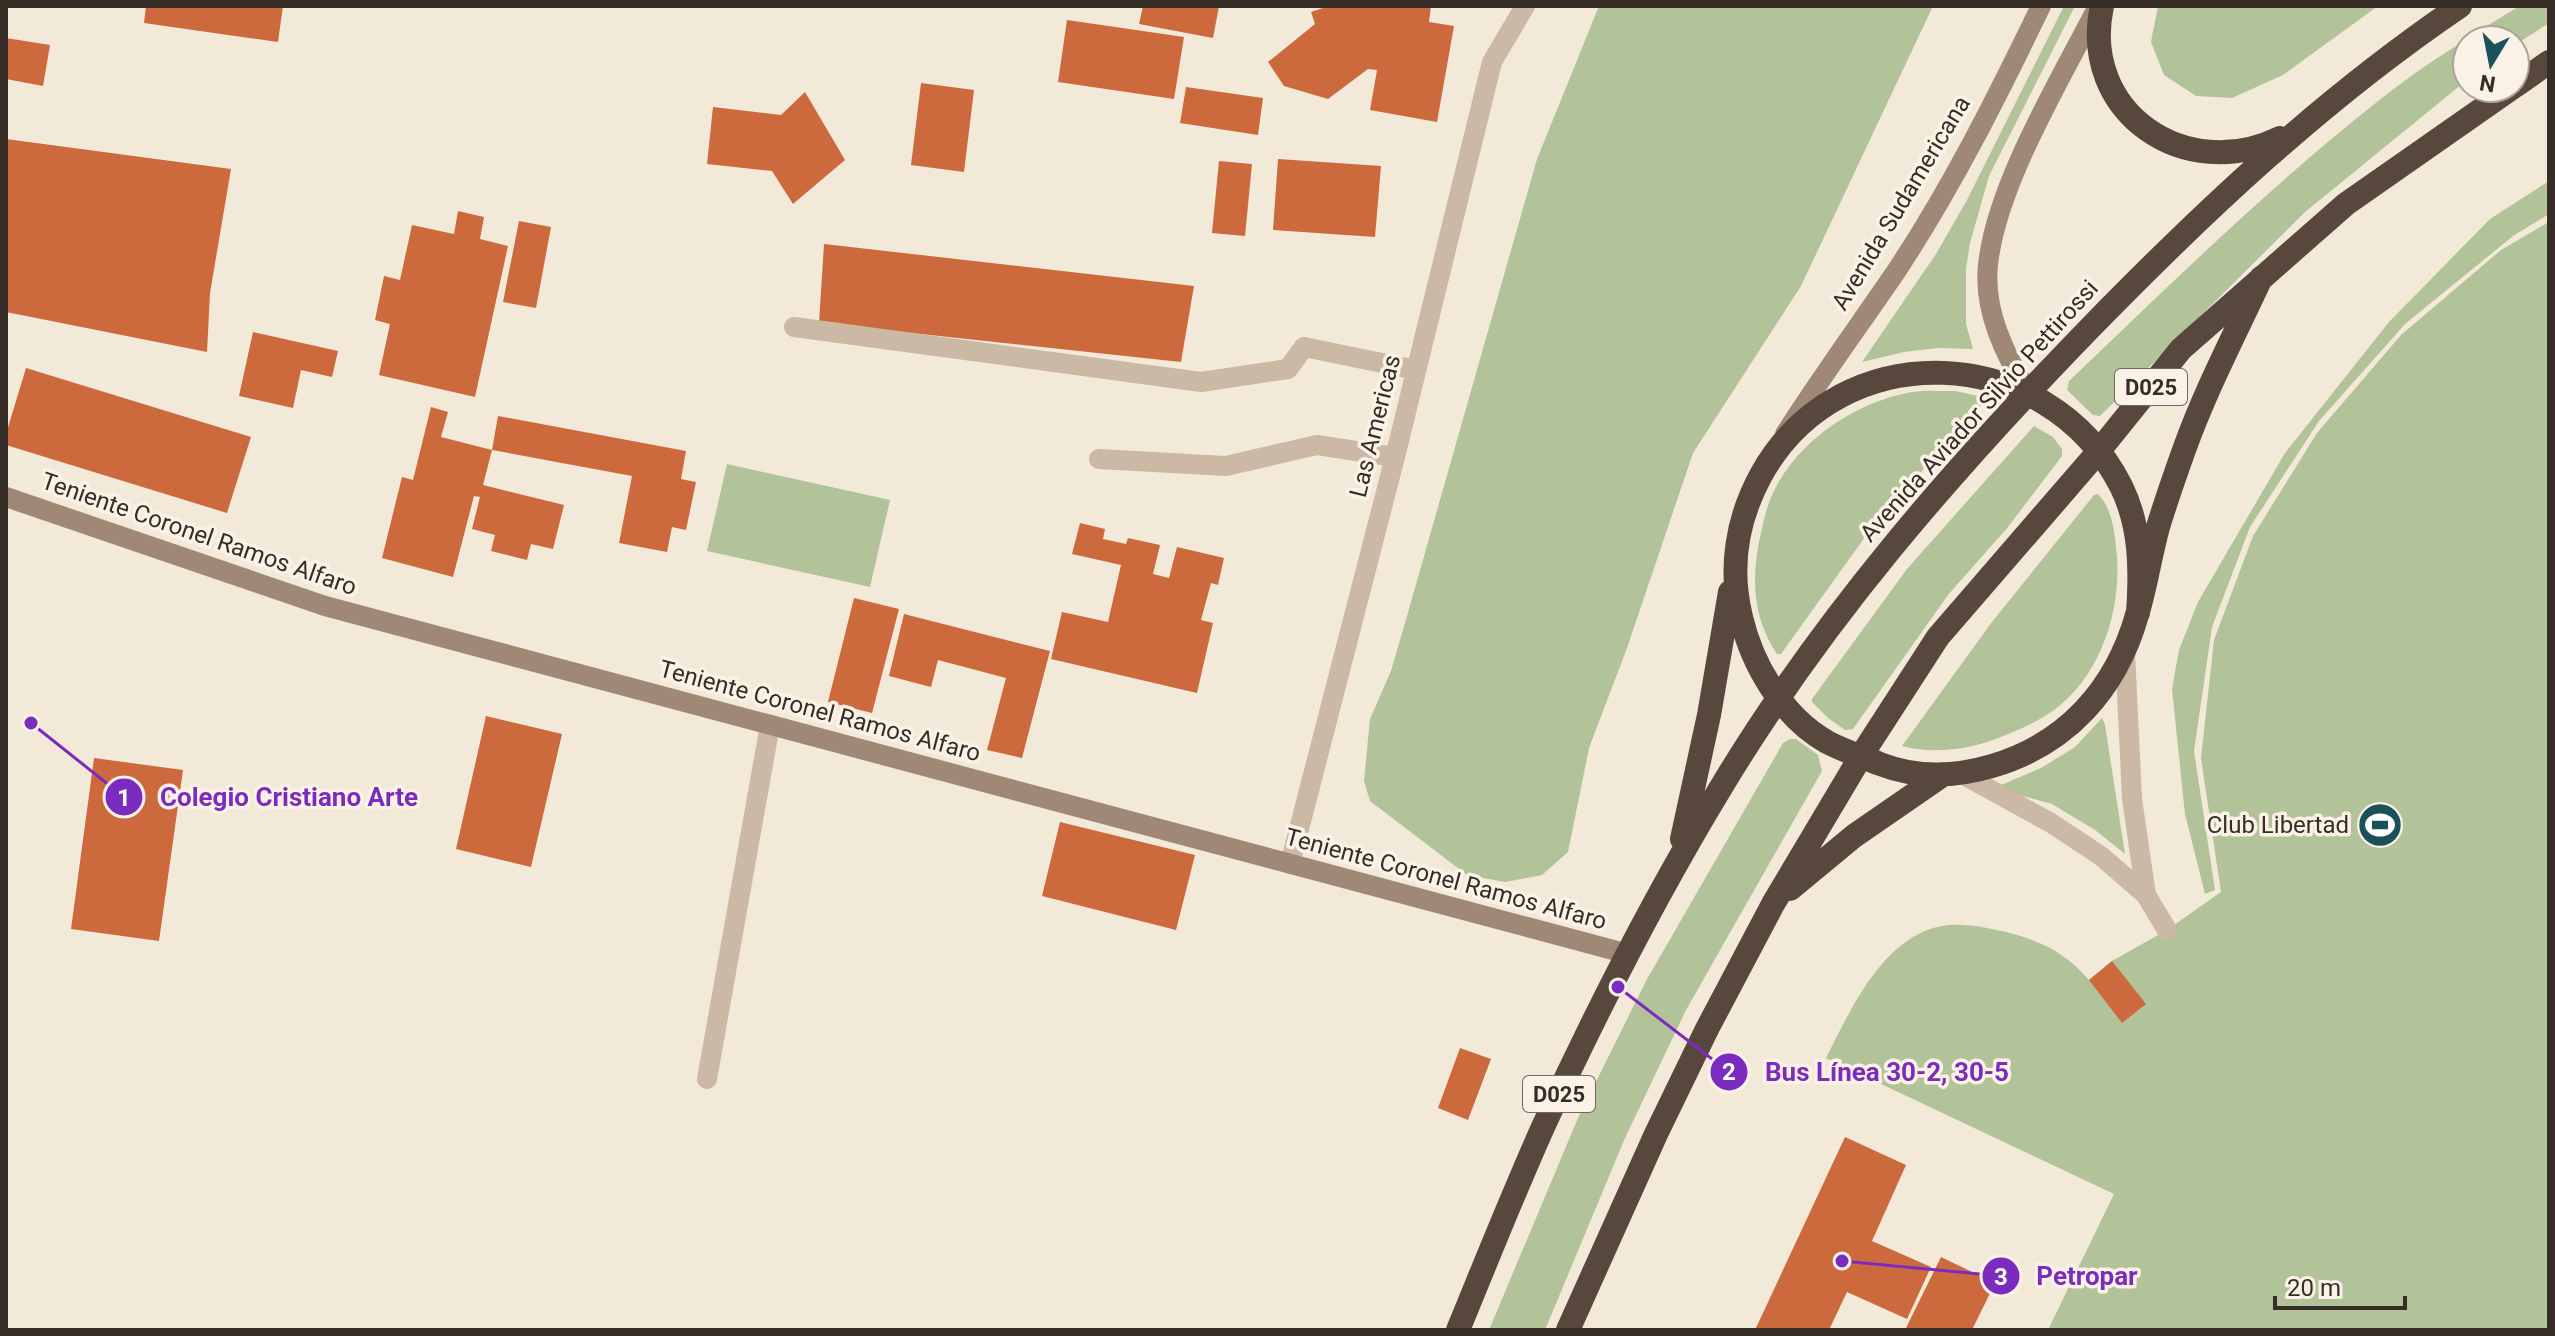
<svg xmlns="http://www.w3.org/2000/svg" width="2555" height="1336" viewBox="0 0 2555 1336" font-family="Roboto,sans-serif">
  <rect width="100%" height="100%" fill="#f3e9d9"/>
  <path fill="#b2c299" d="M 1599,6 L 1933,6 L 1801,286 L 1693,453 L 1627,648 L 1589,748 L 1568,852 L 1542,875 L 1505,882 L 1467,875 L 1370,801 L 1364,781 L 1370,719 L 1391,671 L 1407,616 L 1537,159 Z
    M 2064,6 L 2075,6 L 1989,176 L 1970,243 L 1966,269 L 1966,324 L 1973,349 L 1938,348 L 1904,352 L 1862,362 L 1936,254 L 1967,200 Z
    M 2158,6 L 2378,6 L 2283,75 L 2232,98 L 2196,96 L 2164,75 L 2151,42 Z
    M 2519,6 L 2549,6 L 2549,23 L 2515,45 L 2515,40 L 2467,40 L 2467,80 L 2305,212 L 2100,416 L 2093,415 L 2067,390 L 2069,381 C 2171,284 2271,185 2382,98 C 2425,64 2473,35 2519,6 Z
    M 2549,181 L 2549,214 L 2513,236 L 2405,324 L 2319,421 L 2250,527 L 2212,627 L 2194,751 L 2215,890 L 2205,894 L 2185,814 L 2172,689 L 2179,650 L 2198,602 L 2285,453 L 2389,322 L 2490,219 Z
    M 2549,222 L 2549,1330 L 2048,1330 L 2114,1194 L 1826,1058 C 1849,1013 1877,950 1927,930 C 1951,920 1981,926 2006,932 C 2041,941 2065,952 2089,980 L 2112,961 L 2167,930 L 2221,892 L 2201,758 L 2214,640 L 2253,536 L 2317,433 L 2401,335 L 2501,250 Z
    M 1955,391 L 1988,398 L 1875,523 L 1781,654 L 1777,654 C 1754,620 1751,582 1759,542 C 1762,528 1765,513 1770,500 C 1792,444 1854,402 1912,392 C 1926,390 1941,391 1955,391 Z
    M 2034,426 L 2053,437 L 2062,449 L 2062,456 L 2008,527 L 1948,595 L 1853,729 L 1845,730 L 1828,718 L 1812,702 L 1812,699 L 1907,569 Z
    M 727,464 L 890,500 L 870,587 L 707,551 Z
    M 2098,494 C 2113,509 2115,536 2117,557 C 2121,612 2100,677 2054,710 C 2036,723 2014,732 1993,740 C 1965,750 1932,754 1902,746 L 1992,622 L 2094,495 Z
    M 2102,718 L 2105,725 L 2125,854 L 2095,830 L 2052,804 L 2001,790 L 1999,786 L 2041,768 L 2075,747 Z
    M 1790,739 L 1796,739 L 1818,755 L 1822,771 L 1686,1010 L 1625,1138 L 1545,1330 L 1489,1330 L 1578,1118 L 1646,981 L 1775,757 L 1783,743 Z"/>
  <path fill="#cc6a3e" d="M 146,6 L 283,6 L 278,42 L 144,23 Z
    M 1143,6 L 1219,6 L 1213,38 L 1139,24 Z
    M 1329,6 L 1431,6 L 1429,22 L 1454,26 L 1437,122 L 1370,110 L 1377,70 L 1368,69 L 1328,99 L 1284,86 L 1268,62 L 1315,24 L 1311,12 Z
    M 1067,20 L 1184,37 L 1174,99 L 1058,82 Z
    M 6,38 L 50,45 L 43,86 L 6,79 Z
    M 921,83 L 974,90 L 964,172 L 911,165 Z
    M 1186,87 L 1263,98 L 1258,135 L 1180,123 Z
    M 805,92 L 845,160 L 793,204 L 772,171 L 707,164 L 713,107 L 781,115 Z
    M 6,139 L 231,169 L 210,293 L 207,352 L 6,312 Z
    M 1278,159 L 1381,166 L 1375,237 L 1273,230 Z
    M 1219,161 L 1252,164 L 1245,236 L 1212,233 Z
    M 458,211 L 484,217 L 480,239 L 508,246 L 475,397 L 379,375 L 390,324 L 375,320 L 384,276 L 400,280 L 412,225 L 454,234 Z
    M 519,221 L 551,227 L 536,308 L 503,302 Z
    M 824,244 L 1194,286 L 1181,362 L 819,323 Z
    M 253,332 L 338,351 L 332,377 L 301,370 L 293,408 L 239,396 Z
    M 26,368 L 251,437 L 227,513 L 6,445 L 6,434 Z
    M 431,407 L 448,412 L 441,437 L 492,450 L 483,485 L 564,505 L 553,549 L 531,544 L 527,560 L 491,551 L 495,535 L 472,529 L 480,497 L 474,496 L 453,577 L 382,558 L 402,477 L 413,480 Z
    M 498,416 L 686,451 L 681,479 L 696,482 L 686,530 L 672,527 L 667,552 L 619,543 L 632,476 L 492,450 Z
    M 1080,523 L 1105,529 L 1103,539 L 1126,544 L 1128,538 L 1160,545 L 1153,574 L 1169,578 L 1177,547 L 1224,558 L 1218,585 L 1211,583 L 1201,620 L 1213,623 L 1197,693 L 1051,659 L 1062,612 L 1108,622 L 1121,565 L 1072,554 Z
    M 854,598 L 899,609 L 872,713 L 828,702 Z
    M 904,614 L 1050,651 L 1022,758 L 987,750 L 1006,678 L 938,660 L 931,687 L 889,676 Z
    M 486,716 L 562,734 L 531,867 L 456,849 Z
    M 94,758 L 183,770 L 159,941 L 71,929 Z
    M 1060,822 L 1195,855 L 1176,930 L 1042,896 Z
    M 2112,961 L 2146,1004 L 2122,1023 L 2089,980 Z
    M 1460,1048 L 1491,1059 L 1468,1120 L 1438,1108 Z
    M 1845,1137 L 1906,1165 L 1872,1241 L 1931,1267 L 1907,1319 L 1847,1292 L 1829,1330 L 1755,1330 Z
    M 1941,1257 L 1995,1283 L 1972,1330 L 1905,1330 Z"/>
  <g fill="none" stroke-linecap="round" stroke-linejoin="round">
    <path stroke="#cbb9a5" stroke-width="20" d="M 794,327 L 1201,382 L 1288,369 L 1304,347 L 1416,370
      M 1099,459 L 1226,466 L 1317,445 L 1395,457
      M 2125,652 L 2132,799 L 2146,895
      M 1960,773 L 2051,823 L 2101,856 L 2146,895 L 2167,930
      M 707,1079 L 770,725"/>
    <path stroke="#cbb9a5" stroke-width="20" d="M 1290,864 L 1395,457 L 1492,62 L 1525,6"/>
    <path stroke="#9f8876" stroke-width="20" d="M 2028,392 C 2005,355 1983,310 1988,265 C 1996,185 2061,79 2098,6
      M 1785,434 C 1820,379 1858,327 1895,273 C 1951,189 1997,97 2041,6
      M 6,497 L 325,606 L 1628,954"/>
    <path stroke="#58473d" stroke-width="24" d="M 2102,6 C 2079,113 2186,184 2280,138
      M 2515,86 L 2549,62
      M 2138,613 C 2141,570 2141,526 2121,486 C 2048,342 1840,332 1761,475 C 1737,519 1729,568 1741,617 C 1752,665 1783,717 1827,742 C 1844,751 1863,757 1880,764 C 1916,778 1955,777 1992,766 C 2067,744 2116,689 2137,615 C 2146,586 2150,556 2158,527 C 2166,501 2175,475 2184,450 C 2205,391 2235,334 2261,278
      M 1682,839 L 1709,715 L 1730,592
      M 1790,889 L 1854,836 L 1941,776
      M 1458,1330 C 1486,1262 1513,1194 1543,1127 C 1596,1012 1654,898 1720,789 C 1822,619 1952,470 2090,328 C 2205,210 2323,99 2460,6
      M 1568,1330 L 1656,1134 L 1707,1029 L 1773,904 L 1861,756 L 1938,637 L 2098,452 L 2181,349 L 2346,204 L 2512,88"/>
  </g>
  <defs>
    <g id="stadium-disc" transform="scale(2.3)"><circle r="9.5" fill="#1a515a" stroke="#faf2e6"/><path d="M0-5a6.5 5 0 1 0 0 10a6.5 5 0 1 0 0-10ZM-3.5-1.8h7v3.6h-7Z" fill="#fff"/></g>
  </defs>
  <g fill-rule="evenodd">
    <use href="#stadium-disc" x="2380" y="825"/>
  </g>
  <g text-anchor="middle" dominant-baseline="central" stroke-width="7" stroke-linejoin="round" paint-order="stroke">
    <g fill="#faf2e6" stroke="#726860" stroke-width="2">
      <rect x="2115" y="369" width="72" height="36" rx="6"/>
      <rect x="1523" y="1076" width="72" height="36" rx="6"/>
    </g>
    <g font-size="22" font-weight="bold" fill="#372d27">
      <text x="2151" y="387">D025</text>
      <text x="1559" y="1094">D025</text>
    </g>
    <g font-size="24" fill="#372d27" stroke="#faf2e6">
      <text transform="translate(1901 203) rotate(-59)">Avenida Sudamericana</text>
      <text transform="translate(1979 411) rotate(-48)">Avenida Aviador Silvio Pettirossi</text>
      <text transform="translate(1375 426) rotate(-76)">Las Americas</text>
      <text transform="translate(199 534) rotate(19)">Teniente Coronel Ramos Alfaro</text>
      <text transform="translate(820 711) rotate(15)">Teniente Coronel Ramos Alfaro</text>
      <text transform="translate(1446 879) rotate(15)">Teniente Coronel Ramos Alfaro</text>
    </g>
    <g font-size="24" fill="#372d27" stroke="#faf2e6" text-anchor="end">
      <text x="2349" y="825">Club Libertad</text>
    </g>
  </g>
  <path fill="none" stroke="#7b2cbf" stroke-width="3" d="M31 723L124 797M1618 987L1729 1072M1842 1261L2001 1276"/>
  <g fill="#7b2cbf" stroke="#faf2e6" stroke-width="3">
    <circle cx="31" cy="723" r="8"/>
    <circle cx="1618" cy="987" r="8"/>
    <circle cx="1842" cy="1261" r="8"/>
    <circle cx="124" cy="797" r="20"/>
    <circle cx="1729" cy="1072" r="20"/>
    <circle cx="2001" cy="1276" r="20"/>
  </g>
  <g font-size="24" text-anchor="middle" font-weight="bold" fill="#fff">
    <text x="124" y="806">1</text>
    <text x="1729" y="1080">2</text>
    <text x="2001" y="1285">3</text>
  </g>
  <g font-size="26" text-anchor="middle" font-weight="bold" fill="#7b2cbf" stroke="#faf2e6" stroke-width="7" stroke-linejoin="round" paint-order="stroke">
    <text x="289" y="806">Colegio Cristiano Arte</text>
    <text x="1887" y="1081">Bus Línea 30-2, 30-5</text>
    <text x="2087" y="1285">Petropar</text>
  </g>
  <rect width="2555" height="1336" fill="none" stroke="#372d27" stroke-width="16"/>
  <g transform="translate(2491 64) rotate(190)"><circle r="38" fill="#faf2e6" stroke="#aca39a" stroke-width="2"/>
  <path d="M0-6L14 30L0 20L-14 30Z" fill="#1a515a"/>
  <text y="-12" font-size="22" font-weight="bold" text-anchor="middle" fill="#372d27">N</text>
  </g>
  <path d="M2275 1296v12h130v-12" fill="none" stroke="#372d27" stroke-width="4"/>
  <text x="2287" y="1296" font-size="24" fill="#372d27" stroke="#faf2e6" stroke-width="6" paint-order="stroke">20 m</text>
</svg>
